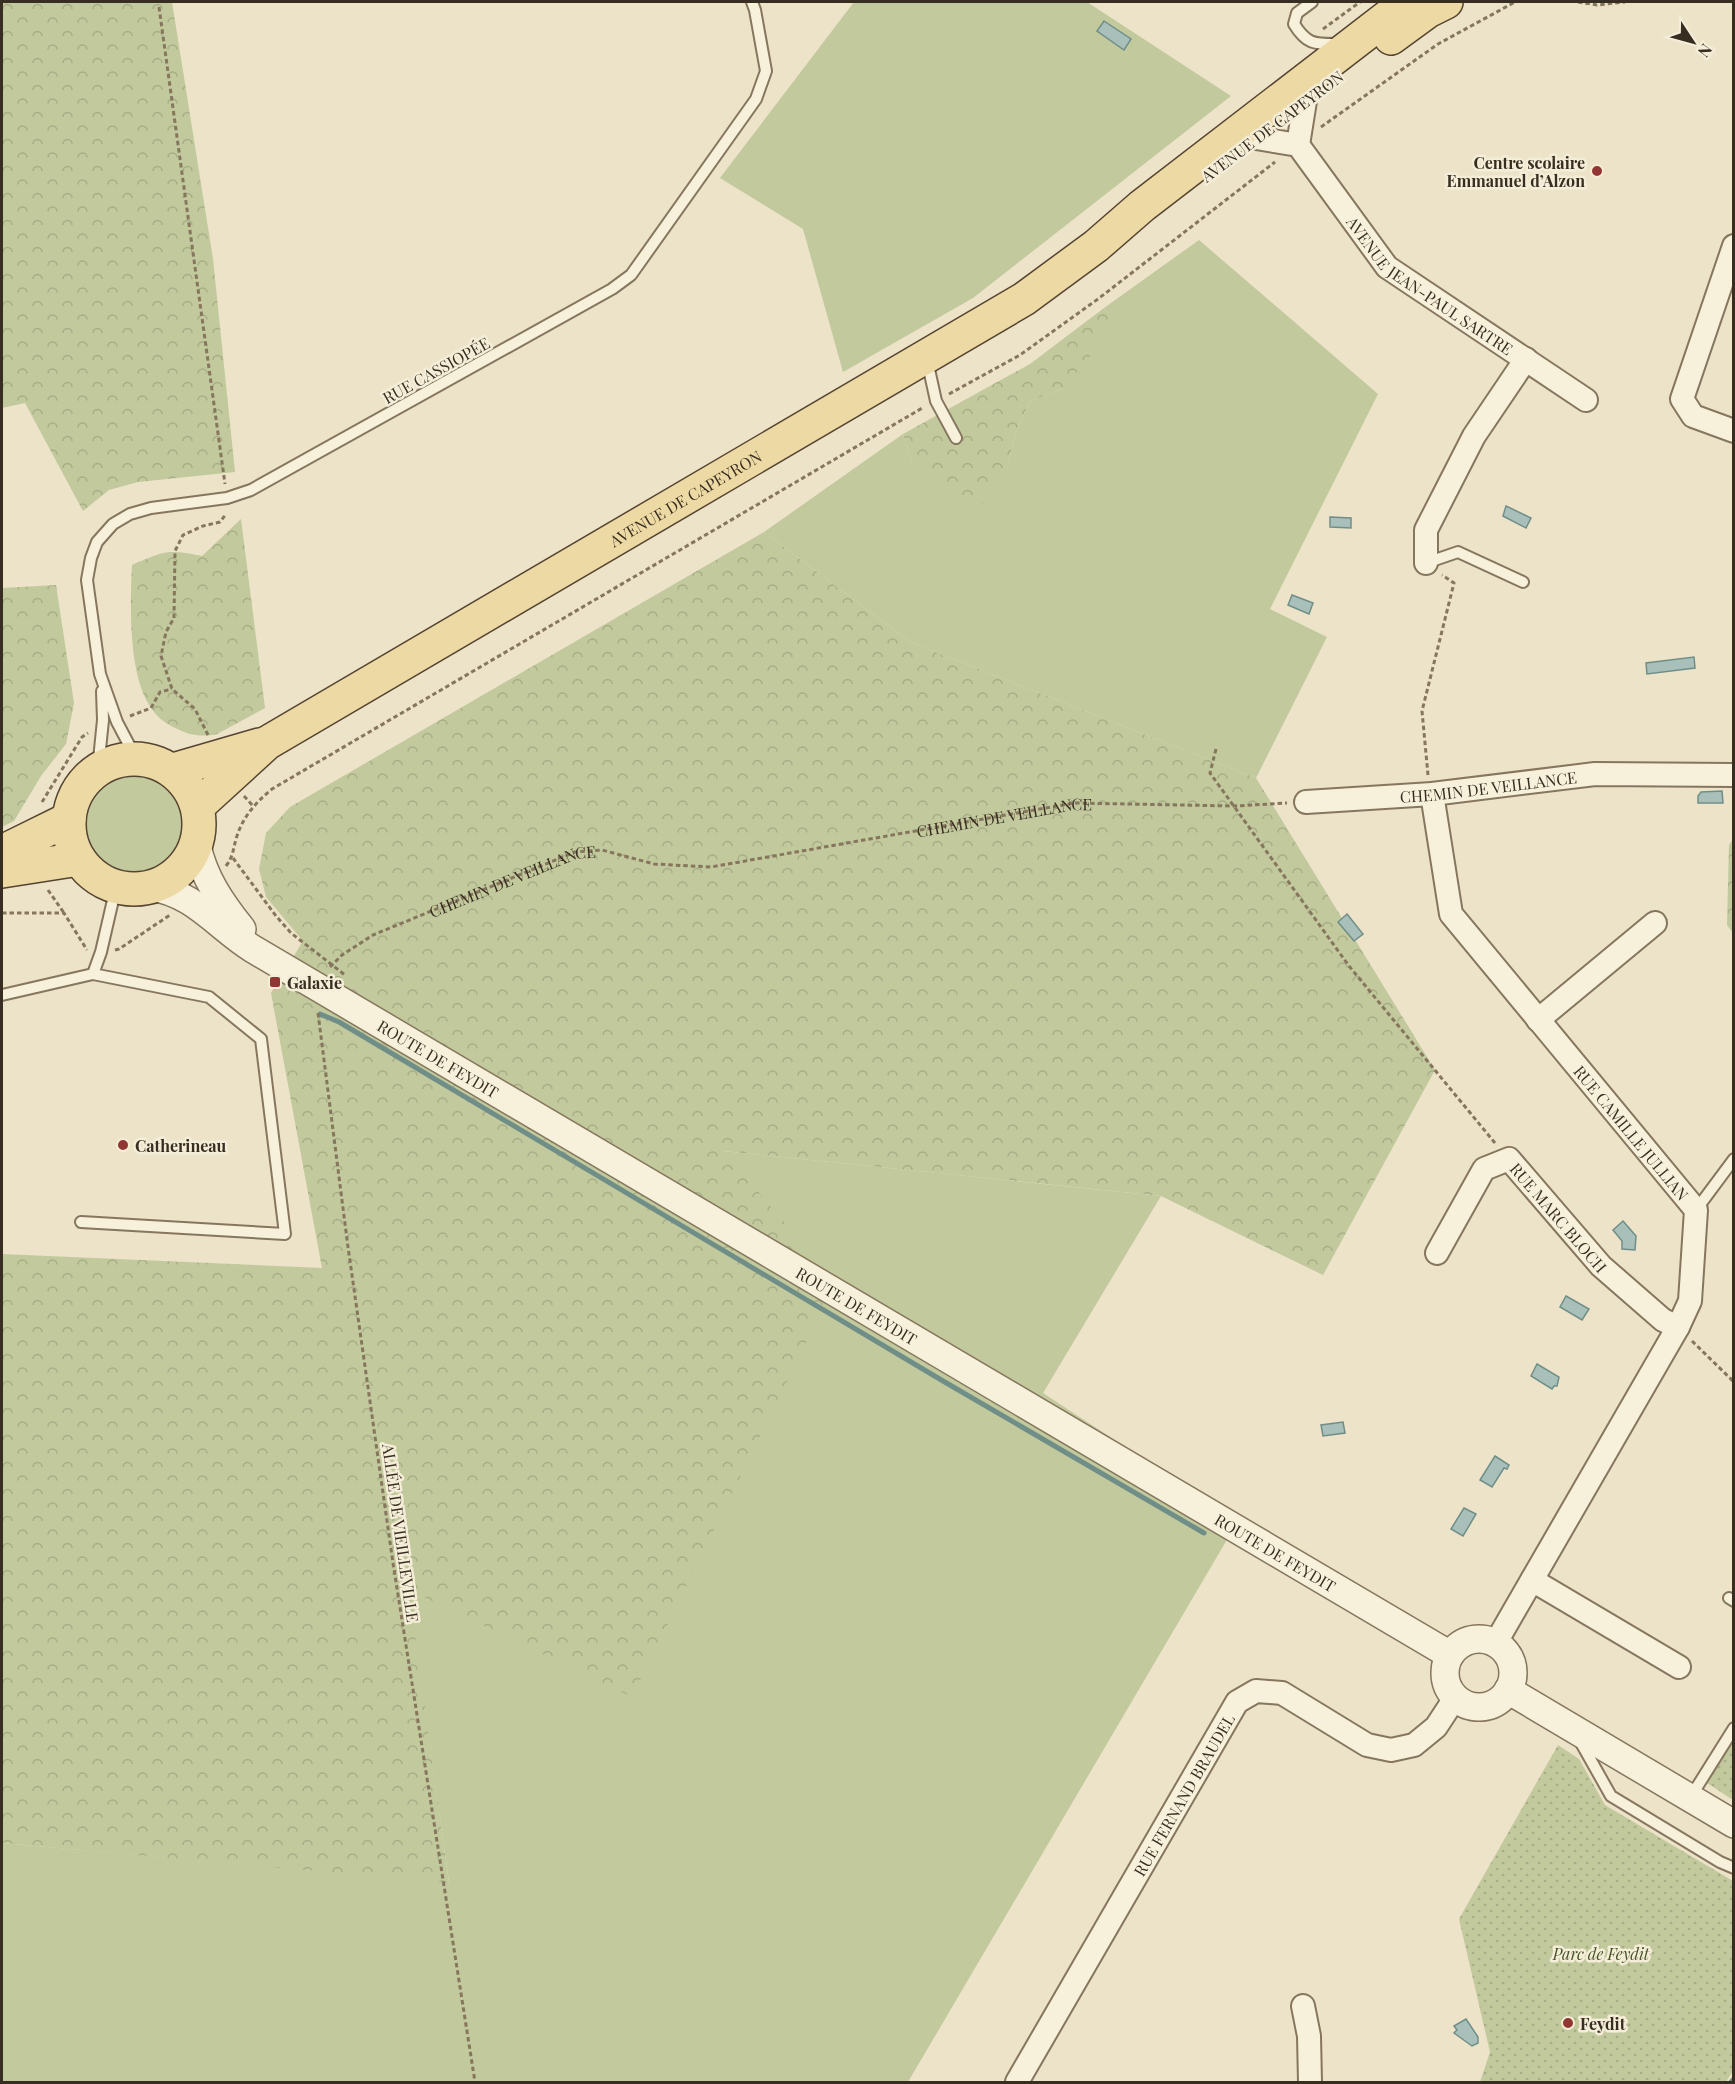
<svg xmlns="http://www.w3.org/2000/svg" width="1735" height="2084" viewBox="0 0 1735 2084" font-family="'Playfair Display',serif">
  <defs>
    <pattern id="forest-crowns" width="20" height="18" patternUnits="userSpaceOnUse" patternTransform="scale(1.5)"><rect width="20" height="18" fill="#c2c99c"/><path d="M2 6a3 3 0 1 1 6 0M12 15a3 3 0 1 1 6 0" fill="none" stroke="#a7ad86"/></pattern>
    <pattern id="park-dots" width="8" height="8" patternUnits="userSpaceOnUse" patternTransform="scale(1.5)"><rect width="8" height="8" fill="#c2c99c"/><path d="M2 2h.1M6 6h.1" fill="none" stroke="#a7ad86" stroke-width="1.8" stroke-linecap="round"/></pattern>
  </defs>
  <rect width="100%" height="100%" fill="#ece3c8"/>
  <path fill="#c2c99c" d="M 854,2 L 1087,2 L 1231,96 L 973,298 L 843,372 L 803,229 L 720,178 Z
    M 1199,240 L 1378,394 L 1270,609 L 1327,637 L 1256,778 L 910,642 L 764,532 L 903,434 L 912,462 L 1008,465 L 1015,434 L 1030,401 L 1064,388 L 1113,320 L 1104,308 Z
    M82 822a52 52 0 1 1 104 0a52 52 0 1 1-104 0Z
    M 722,1151 L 1161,1196 L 1043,1393 L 1238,1521 L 908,2082 L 2,2082 L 2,1843 L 449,1882 L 408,1589 Z"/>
  <path fill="url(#forest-crowns)" d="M 2,2 L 172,2 L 213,259 L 235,472 L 138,482 L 109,490 L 83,511 L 25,403 L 2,408 Z
    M 1104,308 L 1113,320 L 1091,355 L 1064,388 L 1030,401 L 1015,434 L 1008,465 L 985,504 L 943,493 L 912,462 L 903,434 L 1030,364 Z
    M 241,519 L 265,708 L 217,734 C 200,738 187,734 173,727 C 164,722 157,717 152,709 C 128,677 130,605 132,565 C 165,551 166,549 202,556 Z
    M 764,532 L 910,642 L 1256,778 L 1435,1070 L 1323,1275 L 1161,1196 L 723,1151 L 836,1282 L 632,1697 L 409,1590 L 449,1883 L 2,1843 L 2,1254 L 322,1268 L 271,993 L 303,941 L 266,897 L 259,869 L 266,833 L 290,807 Z
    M 56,585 L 74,703 L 66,744 L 41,776 L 14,821 L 2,827 L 2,588 Z
    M 1733,839 L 1733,933 L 1727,925 L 1729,845 Z"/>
  <path fill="url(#park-dots)" d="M 1733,1739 L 1733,1800 L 1707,1783 Z
    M 1558,1745 L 1579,1759 L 1605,1805 L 1733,1881 L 1734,2069 L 1726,2082 L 1480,2082 L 1490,2052 L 1459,1919 Z"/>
  <path fill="#a9c0ba" stroke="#708e88" stroke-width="1.5" d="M 1104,21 L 1131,39 L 1124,50 L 1097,31 Z
    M 1506,506 L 1531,518 L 1526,528 L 1503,516 Z
    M 1330,517 L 1351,518 L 1351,528 L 1330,527 Z
    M 1292,595 L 1313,603 L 1309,614 L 1288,605 Z
    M 1694,657 L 1695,668 L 1647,674 L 1646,663 Z
    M 1722,791 L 1723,803 L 1698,803 L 1698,796 L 1701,792 Z
    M 1347,914 L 1363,934 L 1354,941 L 1338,922 Z
    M 1623,1221 L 1636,1236 L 1635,1250 L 1622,1249 L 1622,1241 L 1613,1230 Z
    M 1566,1296 L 1589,1309 L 1582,1320 L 1560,1307 Z
    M 1537,1364 L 1559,1377 L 1557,1386 L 1554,1386 L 1552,1389 L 1531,1376 Z
    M 1343,1422 L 1345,1433 L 1323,1436 L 1321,1425 Z
    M 1495,1456 L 1509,1465 L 1507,1469 L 1504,1468 L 1492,1487 L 1480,1480 Z
    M 1464,1508 L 1476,1514 L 1463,1536 L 1451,1529 Z
    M 1466,2019 L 1478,2037 L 1478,2043 L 1472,2046 L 1454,2033 L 1457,2030 L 1454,2026 Z"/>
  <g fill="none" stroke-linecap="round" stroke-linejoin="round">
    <path stroke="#708e88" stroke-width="5" d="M 320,1014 L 339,1022 L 943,1381 L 1204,1533
      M 1731,2082 L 1734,2079"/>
    <g stroke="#86765e" stroke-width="14">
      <path id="service" d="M 1312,2 L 1297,13 L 1294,24 C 1307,45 1315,44 1338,44
        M 927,360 L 936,401 L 956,438
        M 1426,563 L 1458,552 L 1523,582
        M 136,758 L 117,722 L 100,674 L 87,580 L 91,558 L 97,542 L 113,524 L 130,514 L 151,508 L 227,498 L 251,490 L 612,289 L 631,275 L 756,99 L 766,71 L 755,10 L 752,2
        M 98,769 L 103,720 L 102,691
        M 93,974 L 101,952 L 116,887
        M 2,995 L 93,974 L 209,997 L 261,1039 L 285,1234 L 81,1222
        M 1696,1210 L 1734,1159
        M 1729,1598 L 1734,1601
        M 1580,1741 L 1611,1796 L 1720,1862 L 1734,1868
        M 1690,1798 L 1734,1728"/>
    </g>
    <g stroke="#86765e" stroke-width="26">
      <g id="minor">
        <path id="s2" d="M 1256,138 L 1298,145 L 1387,267 L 1586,400"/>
        <path d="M 1298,145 L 1305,101"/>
        <path d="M 1734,246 L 1682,399 L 1693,416 L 1734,431"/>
        <path d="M 1426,563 L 1426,530 L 1474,436 L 1526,359"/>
        <path id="s3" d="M 1432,794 L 1451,914 L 1696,1210 L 1690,1301 L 1678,1327 L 1495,1644"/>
        <path id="s4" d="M 1306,802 L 1432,794 L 1595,774 L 1734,775"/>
        <path d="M 1538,1020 L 1655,923"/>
        <path id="s5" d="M 1437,1253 L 1484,1169 L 1509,1159 L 1601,1266 L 1663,1320 L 1678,1327"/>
        <path d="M 1532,1580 L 1679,1667"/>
        <path d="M 1303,2006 L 1309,2036 L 1310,2082"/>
        <path id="s6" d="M 1017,2082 L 1237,1702 L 1256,1691 L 1282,1693 L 1367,1745 L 1391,1750 L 1414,1745 L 1436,1727 L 1455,1698"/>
      </g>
    </g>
    <g stroke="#86765e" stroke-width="30">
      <g id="tertiary">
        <path d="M 197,845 C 203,877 222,904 242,929"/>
        <path id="s7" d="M 151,887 C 193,892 219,928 253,949 L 1450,1655"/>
        <circle cx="1479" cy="1673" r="34"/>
        <path d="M 1508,1690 L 1734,1824"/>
      </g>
    </g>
    <g stroke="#554432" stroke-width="36">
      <g id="primary">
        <path d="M 1391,38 L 1428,11 L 1446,2"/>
        <circle cx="134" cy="824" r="65"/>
        <path d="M 173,770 L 259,745"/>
        <path id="s8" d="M 198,806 L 267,743 L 1024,299 L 1096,246 L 1142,206 L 1407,2"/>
        <path d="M 2,852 L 69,819"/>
        <path d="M 2,871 L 79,859"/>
      </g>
    </g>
    <g stroke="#86765e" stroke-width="3" stroke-dasharray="4.5 3" stroke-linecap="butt">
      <path d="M 1578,2 L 1597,5 L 1625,2"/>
      <path d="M 159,7 L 225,484"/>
      <path d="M 1323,29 L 1360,2"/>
      <path d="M 1321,127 L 1438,44 L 1515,2"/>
      <path d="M 949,394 L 1020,355 L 1098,299 L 1275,162"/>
      <path d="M 130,716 L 151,708 L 160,692 L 172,689"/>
      <path d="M 208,735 L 195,709 L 172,689 L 161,656 L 166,632 L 174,618 L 175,551 L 183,535 L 203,526 L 220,522 L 226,514"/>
      <path d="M 1216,749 L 1210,773 L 1349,966 L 1495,1143"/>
      <path d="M 1428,775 L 1422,711 L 1454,583 L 1442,575"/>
      <path d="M 244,796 L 253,806"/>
      <path d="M 42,802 L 82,737 L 88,733"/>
      <path d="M 233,858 L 276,916 L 291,933 L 345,975"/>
      <path d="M 226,866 C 233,857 233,850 236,839 C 242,818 255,803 272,789 L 924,407"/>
      <path d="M 48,890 L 64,913"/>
      <path d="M 2,913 L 64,913 L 87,950"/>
      <path d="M 115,950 L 119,949 L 170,915"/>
      <path id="s1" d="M 330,967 L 342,955 L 373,935 L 575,852 L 602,850 L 654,864 L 711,867 L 1074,803 L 1234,806 L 1287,803"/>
      <path d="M 318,1013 L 348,1247 L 393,1563 L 475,2082"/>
      <path d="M 1692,1341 L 1734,1382"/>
    </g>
    <use href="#service" stroke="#f7f0db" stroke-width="10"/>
    <use href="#minor" stroke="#f7f0db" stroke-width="22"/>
    <use href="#tertiary" stroke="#f7f0db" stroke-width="27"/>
    <use href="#primary" stroke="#ecd9a3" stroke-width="33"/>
  </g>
  <g fill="#913632" stroke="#f4edd7" stroke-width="2">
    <circle cx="1597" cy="171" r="6"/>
    <rect x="269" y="976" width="12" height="12" rx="3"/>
    <circle cx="123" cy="1145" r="6"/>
    <circle cx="1568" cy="2023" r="6"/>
  </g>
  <g text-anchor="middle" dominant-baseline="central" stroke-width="5" stroke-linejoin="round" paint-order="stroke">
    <g font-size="16" fill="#382d21" stroke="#f4edd7">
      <text transform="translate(1272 126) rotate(-37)">AVENUE DE CAPEYRON</text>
      <text stroke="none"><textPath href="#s2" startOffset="238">AVENUE JEAN-PAUL SARTRE</textPath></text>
      <text transform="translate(436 370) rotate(-29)">RUE CASSIOPÉE</text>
      <text stroke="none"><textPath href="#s8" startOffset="578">AVENUE DE CAPEYRON</textPath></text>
      <text stroke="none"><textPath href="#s4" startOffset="183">CHEMIN DE VEILLANCE</textPath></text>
      <text stroke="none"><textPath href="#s1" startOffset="708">CHEMIN DE VEILLANCE</textPath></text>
      <text stroke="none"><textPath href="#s1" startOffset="204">CHEMIN DE VEILLANCE</textPath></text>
      <text stroke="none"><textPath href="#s7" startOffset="336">ROUTE DE FEYDIT</textPath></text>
      <text stroke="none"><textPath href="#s3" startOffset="405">RUE CAMILLE JULLIAN</textPath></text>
      <text stroke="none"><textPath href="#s5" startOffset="200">RUE MARC BLOCH</textPath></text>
      <text stroke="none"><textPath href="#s7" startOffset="822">ROUTE DE FEYDIT</textPath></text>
      <text transform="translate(401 1533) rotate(82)">ALLÉE DE VIEILLEVILLE</text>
      <text stroke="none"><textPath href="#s7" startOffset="1308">ROUTE DE FEYDIT</textPath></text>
      <text stroke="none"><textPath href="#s6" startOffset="332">RUE FERNAND BRAUDEL</textPath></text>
    </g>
    <g font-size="16" font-weight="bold" fill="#382d21" stroke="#f4edd7" text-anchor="start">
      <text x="1585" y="162" text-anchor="end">Centre scolaire<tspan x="1585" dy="18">Emmanuel d’Alzon</tspan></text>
      <text x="287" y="982">Galaxie</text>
      <text x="135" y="1145">Catherineau</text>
      <text x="1580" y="2023">Feydit</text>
    </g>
    <g font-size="16" font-style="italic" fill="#465329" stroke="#f4edd7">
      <text x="1601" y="1953">Parc de Feydit</text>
    </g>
  </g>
  <rect width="1735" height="2084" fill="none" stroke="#382d21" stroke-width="6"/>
  <g transform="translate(1693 42) rotate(126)" stroke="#f4edd7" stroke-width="4.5" paint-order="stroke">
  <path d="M0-4.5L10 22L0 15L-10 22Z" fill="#382d21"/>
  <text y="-9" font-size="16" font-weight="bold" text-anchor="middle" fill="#382d21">N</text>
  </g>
</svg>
